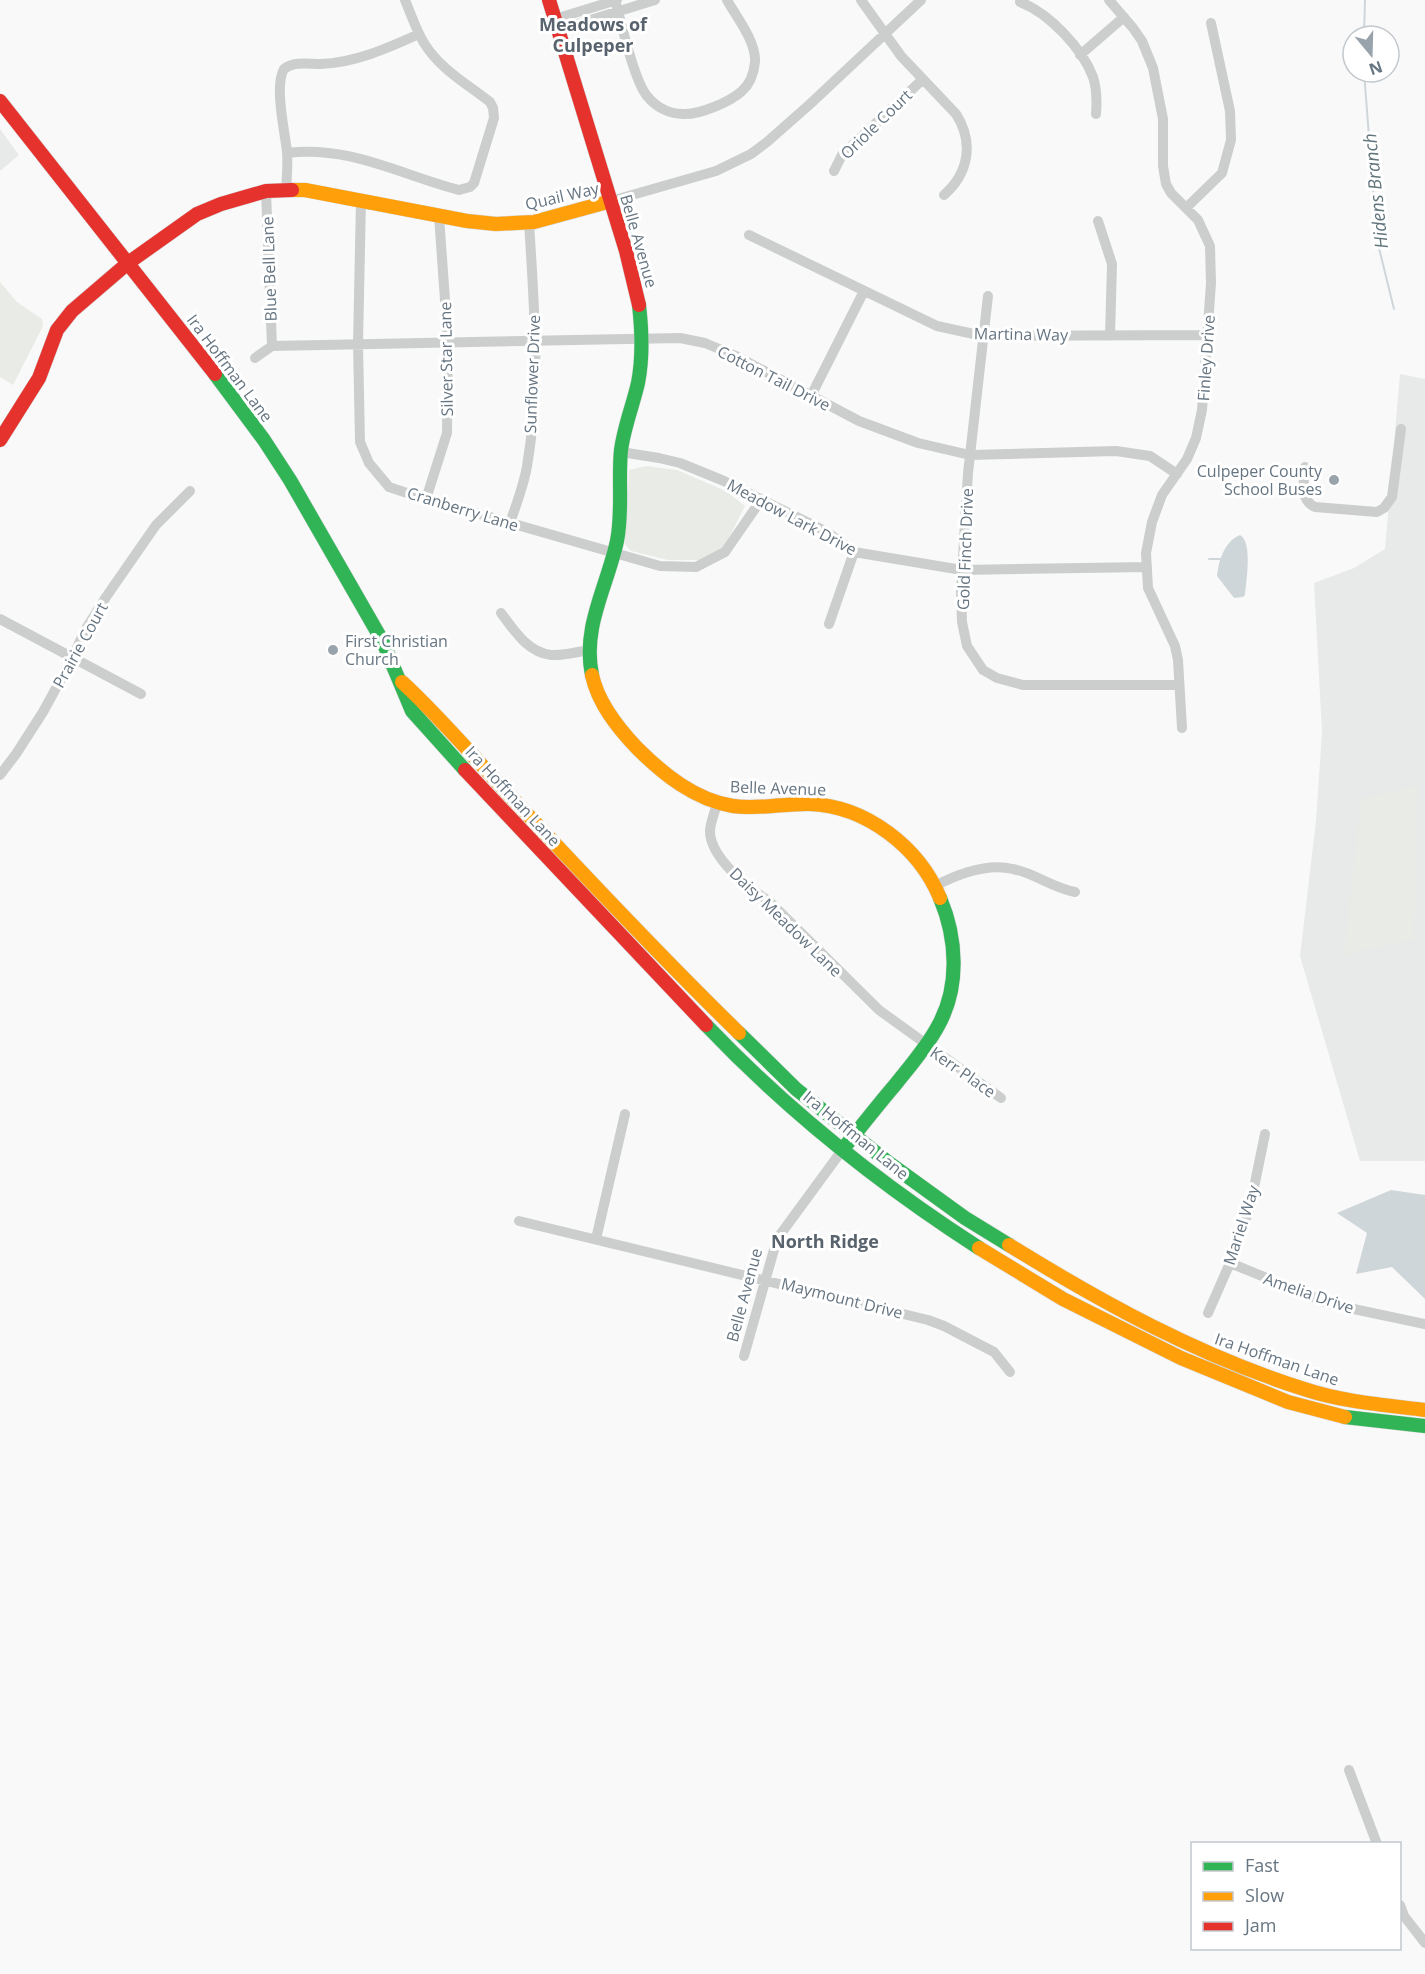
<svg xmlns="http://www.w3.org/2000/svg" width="1425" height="1974" viewBox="0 0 1425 1974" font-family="'Open Sans',sans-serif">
  <rect width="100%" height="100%" fill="#f9f9f9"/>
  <path fill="#e8e9e9" d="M 0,129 L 19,155 L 0,171 Z
    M 1400,374 L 1425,379 L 1425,1161 L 1360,1161 L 1300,956 L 1316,821 L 1322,732 L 1314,583 L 1354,568 L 1385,549 Z"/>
  <path fill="#e8ebe6" d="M 0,282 L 17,302 L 42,319 L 43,326 L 13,385 L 0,377 Z
    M 646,466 L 677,470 L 726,491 L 745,506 L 724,547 L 702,560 L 668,560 L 631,551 L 625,544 L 629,470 Z
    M 1418,785 L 1414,939 L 1344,955 L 1361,799 Z"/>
  <path fill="#cfd6da" d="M 1240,535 C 1253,542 1246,581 1245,595 L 1243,597 L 1234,598 L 1217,576 C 1219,560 1224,542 1240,535 Z
    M 1391,1190 L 1425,1195 L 1425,1299 L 1392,1267 L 1356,1274 L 1367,1233 L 1337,1213 Z"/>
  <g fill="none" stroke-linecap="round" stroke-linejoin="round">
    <path stroke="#cfd6da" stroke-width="2" d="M 1364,36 L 1365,0
      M 1364,72 L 1377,240 L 1394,309
      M 1209,559 L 1220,559"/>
    <g stroke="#d6d7d8" stroke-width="15">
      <path id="fast" d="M 215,374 L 264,440 L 290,480 L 383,642 L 412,711 L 465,770
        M 592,675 C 582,627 607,587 617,541 C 623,511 618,480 621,450 C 624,427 633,405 638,383 C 643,358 642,331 639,305
        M 706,1025 C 787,1110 881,1185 979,1248
        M 739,1033 L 796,1089 L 889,1163 L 965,1218 L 1009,1245
        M 843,1149 C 860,1128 877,1106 895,1085 C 910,1066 927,1047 938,1026 C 960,987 957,938 940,898
        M 1345,1417 L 1425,1426"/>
    </g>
    <g stroke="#d6d7d8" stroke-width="15">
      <path id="slow" d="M 292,190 L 305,190 L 467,221 L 496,224 L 534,222 L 611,201
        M 592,675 C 598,703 617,727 637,748 C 663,774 695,800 733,806 C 759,810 784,803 810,804 C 866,806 919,847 940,898
        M 402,682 C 438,715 469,752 502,787 C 580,871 658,954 739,1033
        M 1009,1245 C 1103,1303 1197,1355 1304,1389 C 1343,1402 1384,1405 1425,1410
        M 979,1248 L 1063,1299 L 1181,1358 L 1288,1402 L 1345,1417"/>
    </g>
    <g stroke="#d6d7d8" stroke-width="15">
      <path id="jam" d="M 549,0 L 626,251 L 639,305
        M 0,101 L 215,374
        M 0,440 L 39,378 L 57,330 L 72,311 L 128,263 L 197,214 L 221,204 L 266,191 L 292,190
        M 465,770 L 706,1025"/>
    </g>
    <path stroke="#cccece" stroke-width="10" d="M 615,0 C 621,22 634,80 647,96 C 656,107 669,114 683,114 C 699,115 730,102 742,91 C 750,84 754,72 755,62 C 756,41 737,18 727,0
      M 861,0 L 901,56 L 956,114 C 974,142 969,173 944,195
      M 1109,0 L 1133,28 L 1142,41 L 1153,68 L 1163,119 L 1163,166 L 1166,184 L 1171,193 L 1198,220 L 1210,246 L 1211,283 L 1202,410 L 1196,438 L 1187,459 L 1162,495 L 1152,522 L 1146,553 L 1148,588 L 1175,646 L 1178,660 L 1182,728
      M 1020,2 C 1049,13 1082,48 1093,77 C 1097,89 1097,101 1096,114
      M 555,19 L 617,0
      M 558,30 L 655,0
      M 1080,55 L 1124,17
      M 287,153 C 349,145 401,175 459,190 L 470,187 L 474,183 L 494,118 L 493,108 L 490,102 C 467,84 439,68 424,43 C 416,30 411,14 405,0
      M 834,171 L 842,155 L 922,80
      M 286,190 C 287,177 288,165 287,152 C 285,132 274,86 284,69 C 294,61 308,64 320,64 C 355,63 388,48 419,34
      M 266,191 L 272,346
      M 361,200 L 358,344 L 360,442 L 369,463 L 389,487 L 410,494 L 660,566 L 696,567 L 725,552 L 761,500
      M 611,201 L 716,171 L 751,154 L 767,142 L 809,105 L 921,0
      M 1186,208 L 1222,173 L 1231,140 L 1230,111 L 1211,23
      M 1098,221 L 1112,264 L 1110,336
      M 749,235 L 937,326 L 983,336 L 1207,335
      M 988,296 L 968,473 L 961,590 L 962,622 L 967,646 L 983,670 L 997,678 L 1023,685 L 1179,685
      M 255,358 L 272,346 L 680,338 L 705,343 L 736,356 L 859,421 L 918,443 L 970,455 L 1116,451 L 1150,456 L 1177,474
      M 811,396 L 864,291
      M 621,452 L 659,458 L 680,463 L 724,481 L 827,532 L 854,552 L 962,570 L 1147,567
      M 1305,467 C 1304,482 1299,500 1315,507 L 1377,512 L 1384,508 L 1392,497 L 1401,429
      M 426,499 L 447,433 L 448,342 L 439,216
      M 510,523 C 516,505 524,485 527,466 C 541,385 534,304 529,222
      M 501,613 C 514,630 527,652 551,655 C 562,656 577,652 589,650
      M 0,619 L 141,694
      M 829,624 L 854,552
      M 0,775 L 16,754 L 43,712 L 73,657 L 84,632 L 106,597 L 156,525 L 190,491
      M 718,802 C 715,810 711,821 710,830 C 709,857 748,888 769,901 L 879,1010 L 1001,1098
      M 935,886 C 958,874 987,863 1013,869 C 1034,873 1053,888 1075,892
      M 519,1221 L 928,1320 L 944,1326 L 994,1352 L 1010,1372
      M 596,1239 L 625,1114
      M 1230,1263 L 1330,1304 L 1425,1324
      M 1208,1313 L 1230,1263 L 1250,1207 L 1265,1134
      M 744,1356 L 777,1239 L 843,1149
      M 1349,1770 L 1377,1844
      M 1400,1905 L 1404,1916 L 1425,1943"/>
    <use href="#fast" stroke="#30b455" stroke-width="14"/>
    <use href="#slow" stroke="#ff9f0a" stroke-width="14"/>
    <use href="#jam" stroke="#e5322d" stroke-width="14"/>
  </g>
  <g fill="#99a3ac" stroke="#fff" stroke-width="2">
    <circle cx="1334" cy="480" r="6"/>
    <circle cx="333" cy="650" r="6"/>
  </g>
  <g text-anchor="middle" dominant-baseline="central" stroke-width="6" stroke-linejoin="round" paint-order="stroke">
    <g font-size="16" fill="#667582" stroke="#fff">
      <text transform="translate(876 124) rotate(-44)">Oriole Court</text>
      <text transform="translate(562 196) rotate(-13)">Quail Way</text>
      <text transform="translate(639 241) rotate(74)">Belle Avenue</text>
      <text transform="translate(269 269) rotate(-92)">Blue Bell Lane</text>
      <text transform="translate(1021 334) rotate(1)">Martina Way</text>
      <text transform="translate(1206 358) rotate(-86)">Finley Drive</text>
      <text transform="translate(446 359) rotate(-91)">Silver Star Lane</text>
      <text transform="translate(230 368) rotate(53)">Ira Hoffman Lane</text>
      <text transform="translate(532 374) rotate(-88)">Sunflower Drive</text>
      <text transform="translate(774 378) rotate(27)">Cotton Tail Drive</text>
      <text transform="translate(463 509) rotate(17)">Cranberry Lane</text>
      <text transform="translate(792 517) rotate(28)">Meadow Lark Drive</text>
      <text transform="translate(965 549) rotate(-88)">Gold Finch Drive</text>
      <text transform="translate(80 645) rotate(-61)">Prairie Court</text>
      <text transform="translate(778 788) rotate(2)">Belle Avenue</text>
      <text transform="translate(513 796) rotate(47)">Ira Hoffman Lane</text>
      <text transform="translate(786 922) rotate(44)">Daisy Meadow Lane</text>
      <text transform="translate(963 1072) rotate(35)">Kerr Place</text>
      <text transform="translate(856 1135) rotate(39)">Ira Hoffman Lane</text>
      <text transform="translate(1241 1225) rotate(-72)">Mariel Way</text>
      <text transform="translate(1309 1293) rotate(19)">Amelia Drive</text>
      <text transform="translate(744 1295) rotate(-75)">Belle Avenue</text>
      <text transform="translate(842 1298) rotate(14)">Maymount Drive</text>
      <text transform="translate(1277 1359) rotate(19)">Ira Hoffman Lane</text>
    </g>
    <g font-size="16" fill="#667582" stroke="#fff" text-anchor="end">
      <text x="1322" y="471">Culpeper County<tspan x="1322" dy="18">School Buses</tspan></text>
      <text x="345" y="641" text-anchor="start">First Christian<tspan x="345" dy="18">Church</tspan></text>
    </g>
    <g font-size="18" font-weight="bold" fill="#58636d" stroke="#fff">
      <text x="593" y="24">Meadows of<tspan x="593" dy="21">Culpeper</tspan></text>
      <text x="825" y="1241">North Ridge</text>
    </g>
    <g font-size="18" font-style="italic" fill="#60747b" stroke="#fff">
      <text transform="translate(1375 191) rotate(-96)">Hidens Branch</text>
    </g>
  </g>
  <rect x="1191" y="1842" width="210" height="108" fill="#ffffff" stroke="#c2c8cd" stroke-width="1.5"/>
  <rect x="1203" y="1862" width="30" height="9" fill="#30b455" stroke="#c2c8cd" stroke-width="1.5"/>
  <text x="1245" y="1872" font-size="18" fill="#667582">Fast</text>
  <rect x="1203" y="1892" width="30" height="9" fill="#ff9f0a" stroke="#c2c8cd" stroke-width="1.5"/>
  <text x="1245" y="1902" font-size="18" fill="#667582">Slow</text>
  <rect x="1203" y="1922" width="30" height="9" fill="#e5322d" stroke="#c2c8cd" stroke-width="1.5"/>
  <text x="1245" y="1932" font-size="18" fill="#667582">Jam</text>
  <g transform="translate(1371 54) rotate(161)"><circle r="28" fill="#ffffff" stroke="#c2c8cd" stroke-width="1.5"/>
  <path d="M0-4.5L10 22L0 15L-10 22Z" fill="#99a3ac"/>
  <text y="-9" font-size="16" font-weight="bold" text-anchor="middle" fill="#667582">N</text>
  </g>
</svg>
